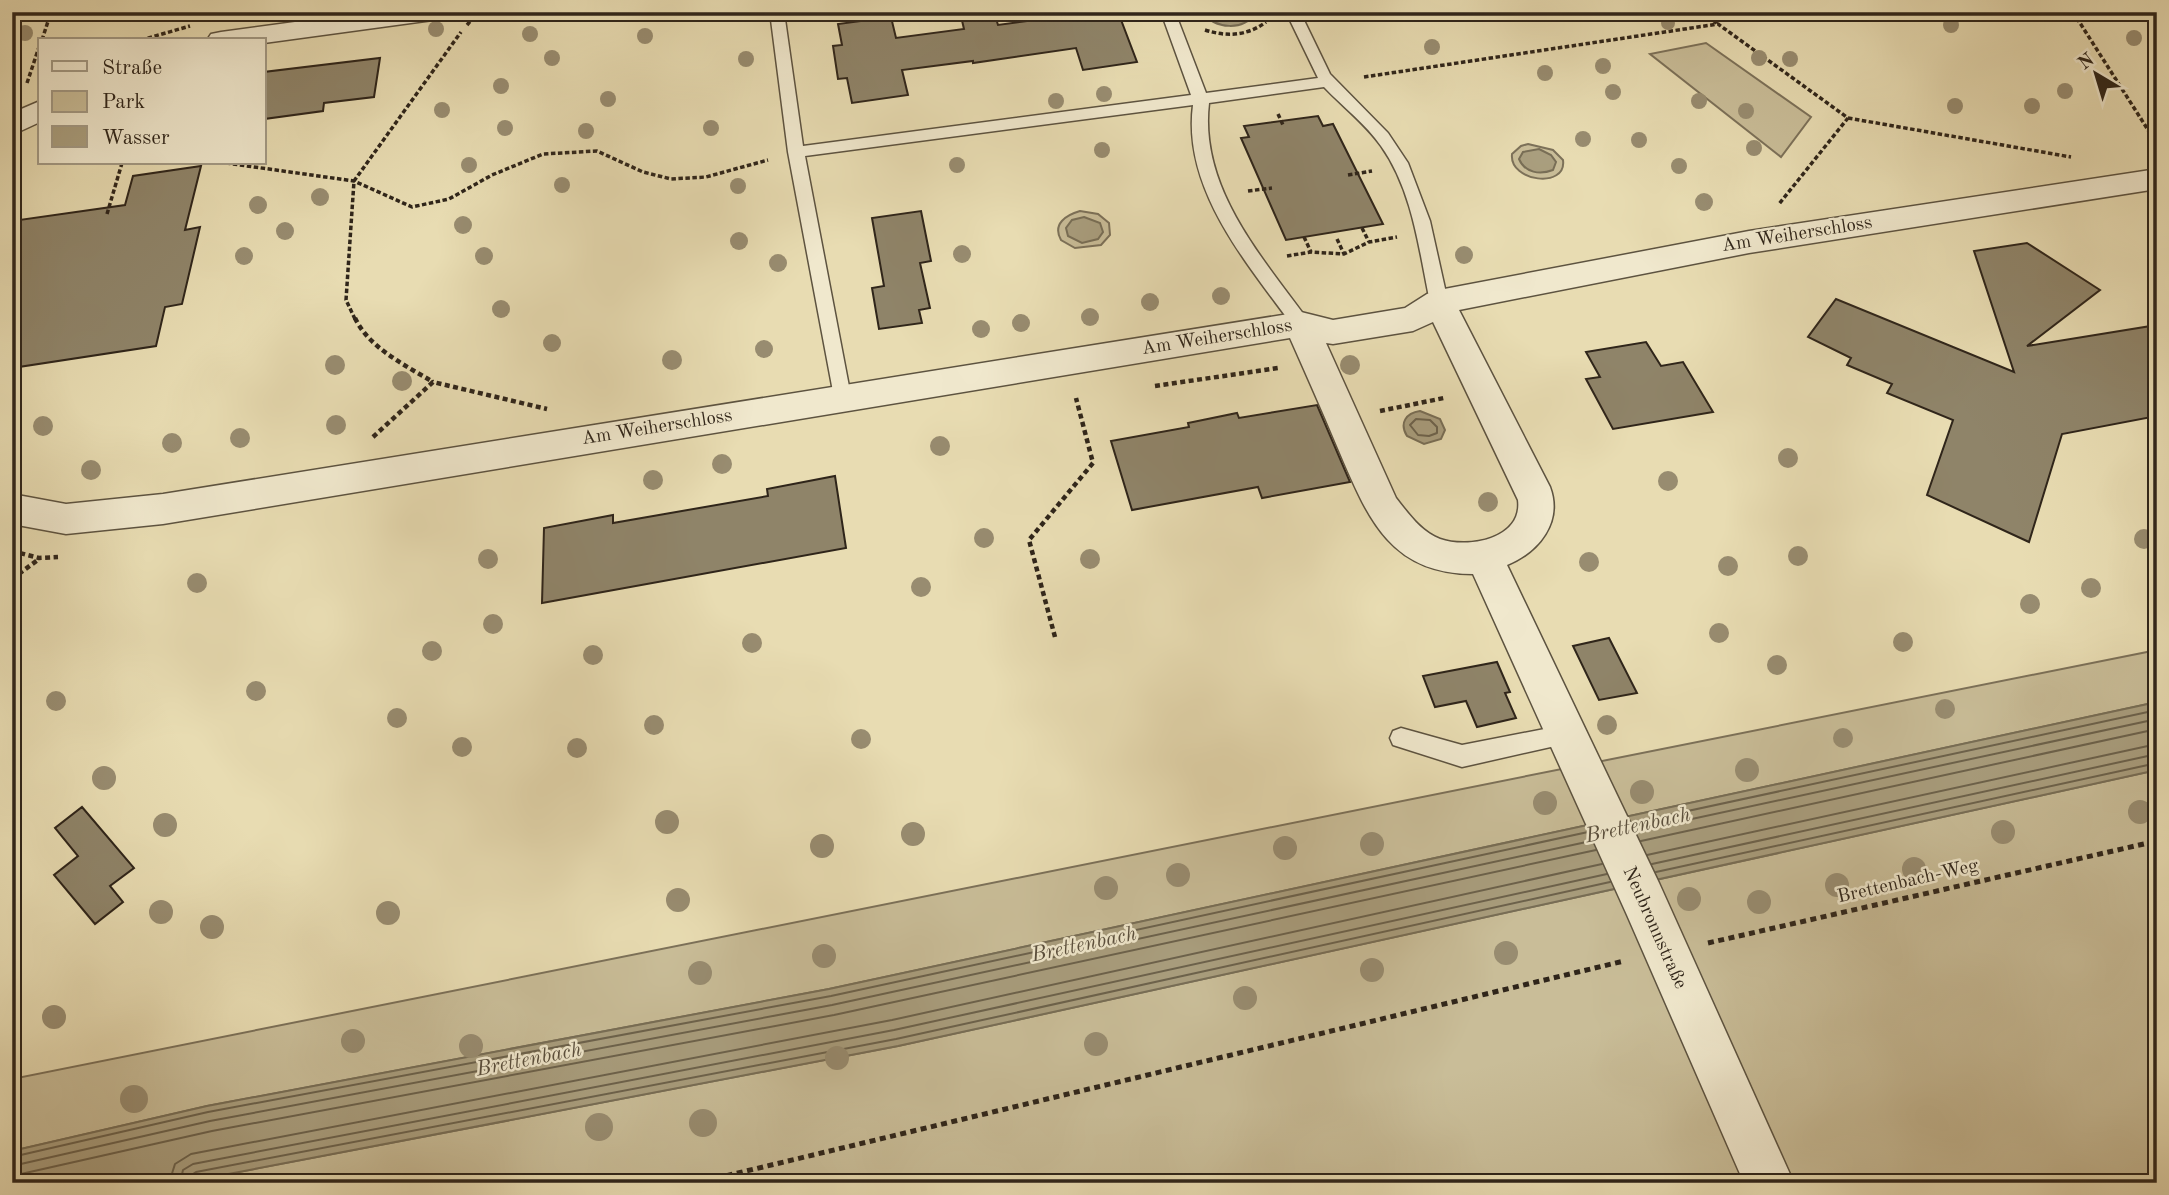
<svg xmlns="http://www.w3.org/2000/svg" width="2169" height="1195" viewBox="0 0 2169 1195" font-family="'Old Standard TT',serif">
  <rect width="100%" height="100%" fill="#e8dcb2"/>
  <filter id="stains"><feTurbulence type="fractalNoise" baseFrequency=".00286" numOctaves="4"/><feColorMatrix values="0 0 0 0 .2 0 0 0 0 .09 0 0 0 0 .02 0 0 0 .5 -.17"/></filter>
  <radialGradient id="worn" r=".72"><stop offset=".6" stop-color="#630" stop-opacity="0"/><stop offset="1" stop-color="#630" stop-opacity=".3"/></radialGradient>
  <path fill="#c9bd98" stroke="#7c7159" stroke-width="2" d="M 1706,43 L 1811,117 L 1781,157 L 1650,54 Z
    M 1528,144 L 1553,150 L 1563,160 C 1567,189 1509,182 1512,154 L 1521,146 Z
    M 1080,211 L 1098,214 L 1109,223 L 1110,235 L 1101,245 L 1075,248 L 1061,240 C 1052,224 1066,215 1080,211 Z
    M 2157,650 L 2157,702 L 829,989 L 207,1106 L 12,1151 L 12,1079 Z
    M 2157,770 L 2157,1183 L 181,1183 L 898,1046 Z"/>
  <path fill="#a99e7e" stroke="#786e56" stroke-width="2" d="M 1202,12 L 1255,12 C 1246,32 1213,29 1202,12 Z
    M 1539,149 L 1551,155 L 1556,162 L 1553,170 C 1540,175 1525,173 1519,159 L 1523,152 Z
    M 1084,217 L 1100,223 L 1103,232 L 1098,239 L 1082,243 L 1068,236 L 1066,228 L 1072,220 Z
    M 1420,411 L 1440,419 L 1445,430 L 1441,439 L 1424,444 L 1407,436 C 1399,423 1406,413 1420,411 Z
    M 2157,702 L 2157,770 L 898,1046 L 181,1183 L 12,1183 L 12,1151 L 207,1106 L 829,989 Z"/>
  <g fill="none" stroke-linecap="round" stroke-linejoin="round">
    <path stroke="#6c624c" stroke-width="2" d="M 1416,419 L 1430,420 L 1437,427 L 1437,433 L 1429,436 L 1418,435 L 1410,425 Z
      M 1632,823 L 2157,710
      M 1636,831 L 2157,719
      M 1641,841 L 2157,729
      M 1647,855 L 2157,744
      M 1652,864 L 2157,754
      M 1656,872 L 2157,763
      M 12,1157 L 208,1112 L 831,996 L 1588,832
      M 12,1166 L 210,1121 L 832,1005 L 1591,841
      M 12,1176 L 212,1131 L 834,1015 L 1596,850
      M 169,1183 L 175,1164 L 191,1154 L 892,1020 L 1602,864
      M 180,1183 L 183,1170 L 193,1164 L 894,1030 L 1607,874
      M 189,1183 L 190,1176 L 196,1172 L 896,1039 L 1610,882"/>
  </g>
  <path fill="#8f8469" stroke="#2f251a" stroke-width="2" d="M 960,12 L 994,12 L 998,25 L 1065,16 L 1064,12 L 1118,12 L 1137,62 L 1083,70 L 1076,48 L 973,63 L 973,61 L 902,70 L 908,95 L 852,103 L 847,78 L 838,79 L 833,46 L 842,45 L 838,24 L 891,17 L 896,38 L 964,29 Z
    M 380,58 L 374,97 L 324,103 L 323,111 L 264,119 L 264,72 Z
    M 1318,116 L 1323,126 L 1333,124 L 1383,224 L 1286,240 L 1241,138 L 1249,137 L 1244,126 Z
    M 201,166 L 185,230 L 200,227 L 182,304 L 165,307 L 156,346 L 12,368 L 12,221 L 125,205 L 133,176 Z
    M 921,211 L 931,261 L 920,263 L 930,308 L 919,310 L 922,323 L 879,329 L 872,288 L 884,286 L 872,218 Z
    M 2027,243 L 2100,290 L 2027,346 L 2157,325 L 2157,416 L 2062,434 L 2029,542 L 1927,495 L 1953,420 L 1887,393 L 1892,384 L 1847,365 L 1851,358 L 1808,337 L 1836,299 L 2014,372 L 1974,251 Z
    M 1646,342 L 1661,366 L 1683,362 L 1713,412 L 1613,429 L 1586,379 L 1600,377 L 1586,352 Z
    M 1317,405 L 1350,482 L 1262,498 L 1258,487 L 1132,510 L 1111,441 L 1189,427 L 1188,423 L 1237,413 L 1239,418 Z
    M 835,476 L 846,548 L 542,603 L 544,528 L 613,515 L 613,523 L 768,496 L 767,489 Z
    M 1609,638 L 1637,693 L 1599,700 L 1573,646 Z
    M 1497,662 L 1510,692 L 1505,693 L 1516,718 L 1477,727 L 1466,701 L 1435,707 L 1423,676 Z
    M 82,807 L 134,868 L 110,886 L 123,902 L 95,924 L 54,875 L 78,856 L 55,828 Z"/>
  <g fill="none" stroke-linecap="round" stroke-linejoin="round">
    <g stroke="#5d5340" stroke-width="3">
      <path id="service" d="M 770,12 L 784,12 L 803,146 L 1191,95 L 1161,12 L 1175,12 L 1206,93 L 1318,78 L 1286,12 L 1300,12 L 1330,74 L 1388,133 L 1408,163 L 1430,221 L 1448,302 L 1445,307 L 1433,307 L 1430,302 C 1419,250 1413,191 1381,146 C 1366,124 1343,107 1324,87 L 1209,103 C 1199,187 1261,256 1307,319 L 1310,324 L 1307,329 L 1295,329 C 1248,264 1182,190 1193,105 L 805,156 L 851,397 L 849,402 L 842,404 L 835,402 L 788,152 Z
        M 1565,725 L 1573,728 L 1576,735 L 1573,742 L 1462,767 L 1393,745 L 1390,738 L 1393,731 L 1401,728 L 1462,745 Z"/>
    </g>
    <g stroke="#5d5340" stroke-width="3">
      <path id="minor" d="M 369,12 L 446,12 L 443,18 L 433,20 L 264,43 L 264,40 L 207,40 L 211,34 L 221,32 Z
        M 40,101 L 40,122 L 12,135 L 12,113 Z
        M 2157,169 L 2157,189 L 1749,253 L 1459,310 L 1550,487 C 1563,522 1539,552 1507,565 L 1659,883 L 1794,1183 L 1744,1183 L 1627,915 L 1473,574 C 1387,574 1366,513 1337,446 C 1322,410 1306,374 1290,338 L 163,524 L 66,534 L 12,524 L 12,494 L 66,504 L 163,494 L 1301,312 L 1333,320 L 1405,308 L 1427,294 L 1439,290 L 1749,231 ZM 1433,322 L 1518,500 C 1523,539 1468,549 1440,539 C 1421,532 1408,513 1396,498 L 1326,343 L 1333,344 L 1413,331 Z"/>
    </g>
    <path stroke="#2f251a" stroke-width="3.5" stroke-dasharray="4.5 2.5" stroke-linecap="butt" d="M 1702,12 L 1718,24
      M 2073,12 L 2157,144
      M 467,25 L 478,12
      M 1205,30 C 1227,37 1247,36 1266,22
      M 42,40 L 51,12
      M 141,40 L 190,26
      M 1364,77 L 1718,24 L 1848,118 L 1779,204
      M 27,83 L 40,44
      M 1278,114 L 1283,125
      M 1848,118 L 2071,157
      M 226,163 L 354,181 L 412,207 L 449,199 L 492,175 L 543,154 L 597,151 L 643,172 L 671,179 L 706,177 L 768,160
      M 1348,175 L 1372,171
      M 1248,191 L 1272,188
      M 107,214 L 122,163
      M 1362,228 L 1369,242
      M 1304,237 L 1311,252
      M 1337,239 L 1344,254
      M 1287,256 L 1311,252 L 1344,254 L 1369,242 L 1397,237
      M 355,319 L 346,300 L 354,181 L 461,32"/>
    <path stroke="#2f251a" stroke-width="4.5" stroke-dasharray="5 3.5" stroke-linecap="butt" d="M 355,318 C 369,348 405,365 433,382
      M 1155,386 L 1278,368
      M 1380,411 L 1444,398
      M 373,437 L 433,382 L 547,409
      M 12,551 L 39,558 L 58,557
      M 12,579 L 39,559
      M 1055,637 L 1029,540 L 1093,463 L 1076,398"/>
    <path stroke="#2f251a" stroke-width="5" stroke-dasharray="6 4.5" stroke-linecap="butt" d="M 1708,943 L 2157,841
      M 696,1183 L 1624,961"/>
    <use href="#service" fill="#f0e8cd" fill-rule="evenodd"/>
    <use href="#minor" fill="#f0e8cd" fill-rule="evenodd"/>
  </g>
  <g fill="#988c70">
    <circle cx="1668" cy="23" r="7"/>
    <circle cx="1951" cy="25" r="8"/>
    <circle cx="436" cy="29" r="8"/>
    <circle cx="25" cy="33" r="8"/>
    <circle cx="530" cy="34" r="8"/>
    <circle cx="645" cy="36" r="8"/>
    <circle cx="2134" cy="38" r="8"/>
    <circle cx="1432" cy="47" r="8"/>
    <circle cx="552" cy="58" r="8"/>
    <circle cx="1759" cy="58" r="8"/>
    <circle cx="746" cy="59" r="8"/>
    <circle cx="1790" cy="59" r="8"/>
    <circle cx="1603" cy="66" r="8"/>
    <circle cx="1545" cy="73" r="8"/>
    <circle cx="501" cy="86" r="8"/>
    <circle cx="2065" cy="91" r="8"/>
    <circle cx="1613" cy="92" r="8"/>
    <circle cx="1104" cy="94" r="8"/>
    <circle cx="608" cy="99" r="8"/>
    <circle cx="1056" cy="101" r="8"/>
    <circle cx="1699" cy="101" r="8"/>
    <circle cx="1955" cy="106" r="8"/>
    <circle cx="2032" cy="106" r="8"/>
    <circle cx="442" cy="110" r="8"/>
    <circle cx="1746" cy="111" r="8"/>
    <circle cx="505" cy="128" r="8"/>
    <circle cx="711" cy="128" r="8"/>
    <circle cx="586" cy="131" r="8"/>
    <circle cx="1583" cy="139" r="8"/>
    <circle cx="1639" cy="140" r="8"/>
    <circle cx="1754" cy="148" r="8"/>
    <circle cx="1102" cy="150" r="8"/>
    <circle cx="469" cy="165" r="8"/>
    <circle cx="957" cy="165" r="8"/>
    <circle cx="1679" cy="166" r="8"/>
    <circle cx="562" cy="185" r="8"/>
    <circle cx="738" cy="186" r="8"/>
    <circle cx="320" cy="197" r="9"/>
    <circle cx="1704" cy="202" r="9"/>
    <circle cx="258" cy="205" r="9"/>
    <circle cx="463" cy="225" r="9"/>
    <circle cx="285" cy="231" r="9"/>
    <circle cx="739" cy="241" r="9"/>
    <circle cx="962" cy="254" r="9"/>
    <circle cx="1464" cy="255" r="9"/>
    <circle cx="244" cy="256" r="9"/>
    <circle cx="484" cy="256" r="9"/>
    <circle cx="778" cy="263" r="9"/>
    <circle cx="1221" cy="296" r="9"/>
    <circle cx="1150" cy="302" r="9"/>
    <circle cx="501" cy="309" r="9"/>
    <circle cx="1090" cy="317" r="9"/>
    <circle cx="1021" cy="323" r="9"/>
    <circle cx="981" cy="329" r="9"/>
    <circle cx="552" cy="343" r="9"/>
    <circle cx="764" cy="349" r="9"/>
    <circle cx="672" cy="360" r="10"/>
    <circle cx="335" cy="365" r="10"/>
    <circle cx="1350" cy="365" r="10"/>
    <circle cx="402" cy="381" r="10"/>
    <circle cx="336" cy="425" r="10"/>
    <circle cx="43" cy="426" r="10"/>
    <circle cx="240" cy="438" r="10"/>
    <circle cx="172" cy="443" r="10"/>
    <circle cx="940" cy="446" r="10"/>
    <circle cx="1788" cy="458" r="10"/>
    <circle cx="722" cy="464" r="10"/>
    <circle cx="91" cy="470" r="10"/>
    <circle cx="653" cy="480" r="10"/>
    <circle cx="1668" cy="481" r="10"/>
    <circle cx="1488" cy="502" r="10"/>
    <circle cx="984" cy="538" r="10"/>
    <circle cx="2144" cy="539" r="10"/>
    <circle cx="1798" cy="556" r="10"/>
    <circle cx="488" cy="559" r="10"/>
    <circle cx="1090" cy="559" r="10"/>
    <circle cx="1589" cy="562" r="10"/>
    <circle cx="1728" cy="566" r="10"/>
    <circle cx="197" cy="583" r="10"/>
    <circle cx="921" cy="587" r="10"/>
    <circle cx="2091" cy="588" r="10"/>
    <circle cx="2030" cy="604" r="10"/>
    <circle cx="493" cy="624" r="10"/>
    <circle cx="1719" cy="633" r="10"/>
    <circle cx="1903" cy="642" r="10"/>
    <circle cx="752" cy="643" r="10"/>
    <circle cx="432" cy="651" r="10"/>
    <circle cx="593" cy="655" r="10"/>
    <circle cx="1777" cy="665" r="10"/>
    <circle cx="256" cy="691" r="10"/>
    <circle cx="56" cy="701" r="10"/>
    <circle cx="1945" cy="709" r="10"/>
    <circle cx="397" cy="718" r="10"/>
    <circle cx="654" cy="725" r="10"/>
    <circle cx="1607" cy="725" r="10"/>
    <circle cx="1843" cy="738" r="10"/>
    <circle cx="861" cy="739" r="10"/>
    <circle cx="462" cy="747" r="10"/>
    <circle cx="577" cy="748" r="10"/>
    <circle cx="1747" cy="770" r="12"/>
    <circle cx="104" cy="778" r="12"/>
    <circle cx="1642" cy="792" r="12"/>
    <circle cx="1545" cy="803" r="12"/>
    <circle cx="2140" cy="812" r="12"/>
    <circle cx="667" cy="822" r="12"/>
    <circle cx="165" cy="825" r="12"/>
    <circle cx="2003" cy="832" r="12"/>
    <circle cx="913" cy="834" r="12"/>
    <circle cx="1372" cy="844" r="12"/>
    <circle cx="822" cy="846" r="12"/>
    <circle cx="1285" cy="848" r="12"/>
    <circle cx="1914" cy="869" r="12"/>
    <circle cx="1178" cy="875" r="12"/>
    <circle cx="1837" cy="885" r="12"/>
    <circle cx="1106" cy="888" r="12"/>
    <circle cx="1689" cy="899" r="12"/>
    <circle cx="678" cy="900" r="12"/>
    <circle cx="1759" cy="902" r="12"/>
    <circle cx="161" cy="912" r="12"/>
    <circle cx="388" cy="913" r="12"/>
    <circle cx="212" cy="927" r="12"/>
    <circle cx="1506" cy="953" r="12"/>
    <circle cx="824" cy="956" r="12"/>
    <circle cx="1372" cy="970" r="12"/>
    <circle cx="700" cy="973" r="12"/>
    <circle cx="1245" cy="998" r="12"/>
    <circle cx="54" cy="1017" r="12"/>
    <circle cx="353" cy="1041" r="12"/>
    <circle cx="1096" cy="1044" r="12"/>
    <circle cx="471" cy="1046" r="12"/>
    <circle cx="837" cy="1058" r="12"/>
    <circle cx="134" cy="1099" r="14"/>
    <circle cx="703" cy="1123" r="14"/>
    <circle cx="599" cy="1127" r="14"/>
  </g>
  <g text-anchor="middle" dominant-baseline="central" stroke-width="5" stroke-linejoin="round" paint-order="stroke">
    <g font-size="19" fill="#2f251a" stroke="#f0e8cd">
      <text transform="translate(1797 235) rotate(-9)">Am Weiherschloss</text>
      <text transform="translate(1217 338) rotate(-9)">Am Weiherschloss</text>
      <text transform="translate(657 428) rotate(-9)">Am Weiherschloss</text>
      <text transform="translate(1908 882) rotate(-13)">Brettenbach-Weg</text>
      <text transform="translate(1654 928) rotate(66)">Neubronnstraße</text>
    </g>
    <g font-size="21" font-style="italic" fill="#5a4f3d" stroke="#f0e8cd">
      <text transform="translate(1638 826) rotate(-12)">Brettenbach</text>
      <text transform="translate(1084 945) rotate(-12)">Brettenbach</text>
      <text transform="translate(529 1060) rotate(-11)">Brettenbach</text>
    </g>
  </g>
  <rect width="2169" height="1195" fill="none" stroke="#e8dcb2" stroke-width="42"/>
  <rect x="14" y="14" width="2141" height="1167" fill="none" stroke="#2f251a" stroke-width="3.5"/>
  <rect x="21" y="21" width="2127" height="1153" fill="none" stroke="#2f251a" stroke-width="2"/>
  <rect x="38" y="38" width="228" height="126" fill="#f0e8cd" stroke="#a39a85" stroke-width="2"/>
  <rect x="52" y="61" width="35" height="10" fill="#f0e8cd" stroke="#a39a85" stroke-width="2"/>
  <text x="102" y="74" font-size="21" fill="#2f251a">Straße</text>
  <rect x="52" y="91" width="35" height="21" fill="#c9bd98" stroke="#a39a85" stroke-width="2"/>
  <text x="102" y="108" font-size="21" fill="#2f251a">Park</text>
  <rect x="52" y="126" width="35" height="21" fill="#a99e7e" stroke="#a39a85" stroke-width="2"/>
  <text x="102" y="144" font-size="21" fill="#2f251a">Wasser</text>
  <g transform="translate(2096 74) rotate(322)" stroke="#f0e8cd" stroke-width="5" paint-order="stroke">
  <path d="M0-5L12 26L0 18L-12 26Z" fill="#2f251a"/>
  <text y="-10" font-size="19" font-weight="bold" text-anchor="middle" fill="#2f251a">N</text>
  </g>
  <rect width="100%" height="100%" filter="url(#stains)"/>
  <rect width="100%" height="100%" fill="url(#worn)"/>
</svg>
